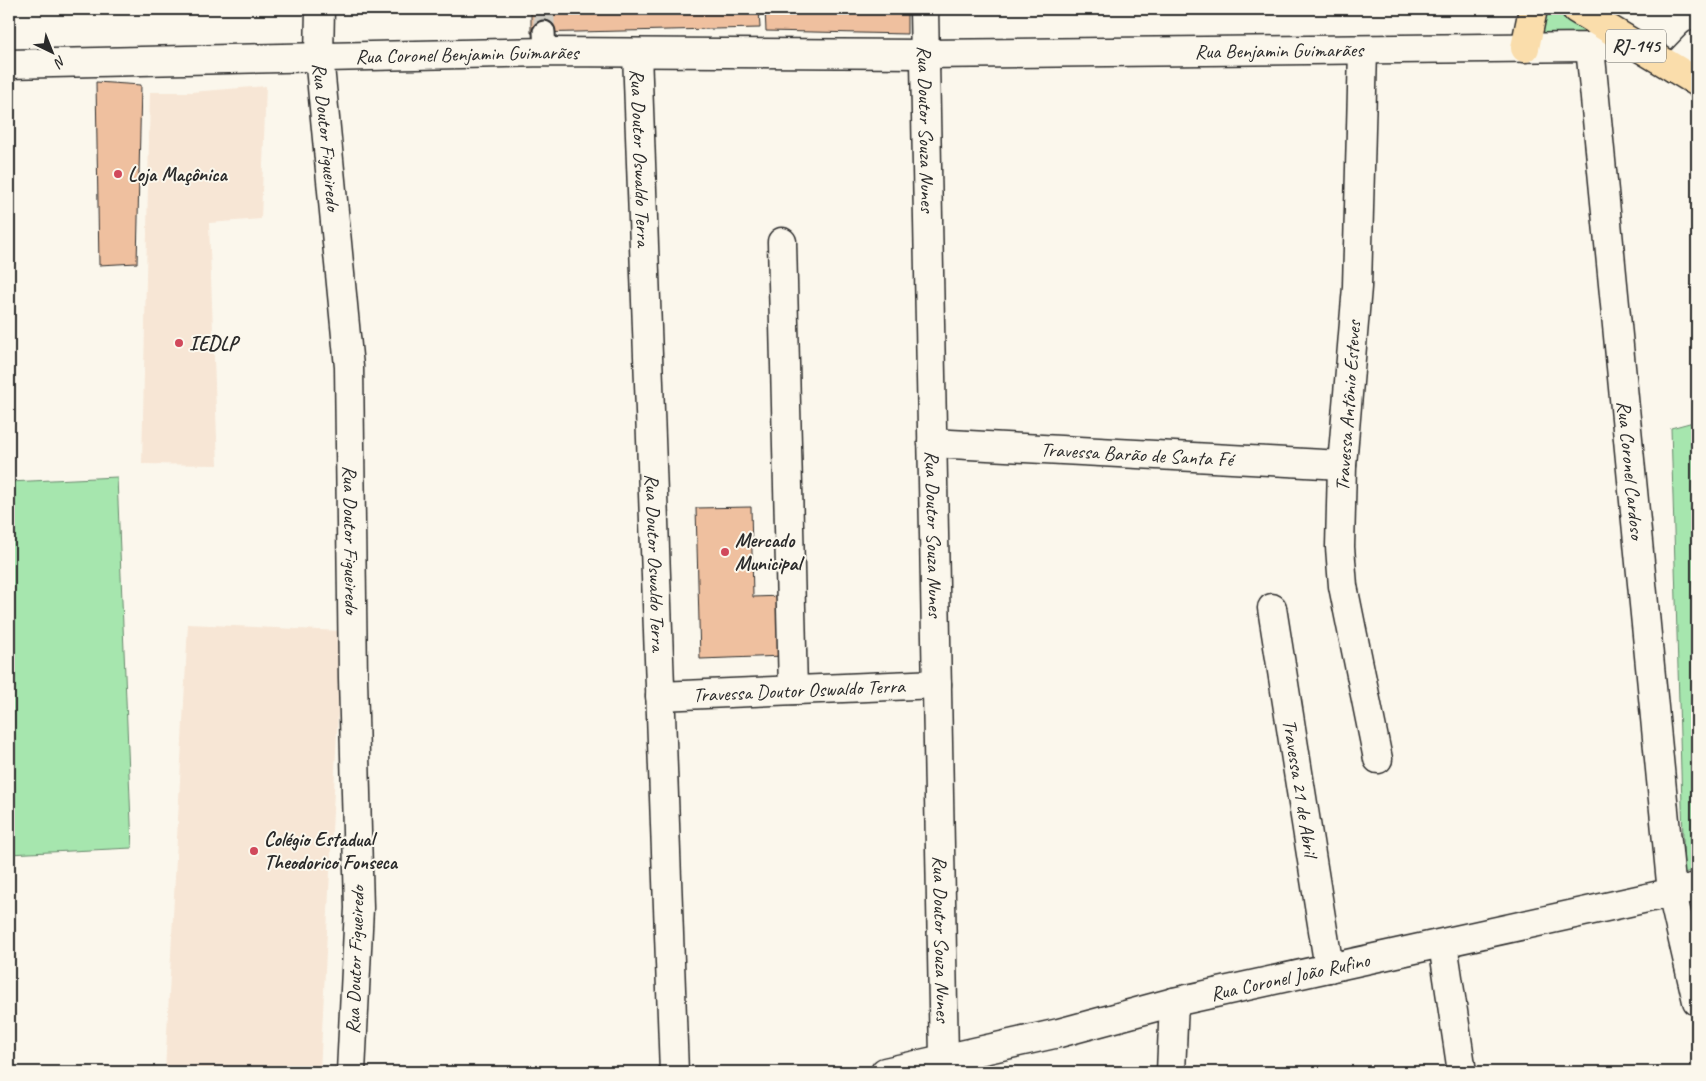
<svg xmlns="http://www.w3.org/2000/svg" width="1706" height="1081" viewBox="0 0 1706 1081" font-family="Caveat,sans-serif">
  <rect width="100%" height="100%" fill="#fbf7ec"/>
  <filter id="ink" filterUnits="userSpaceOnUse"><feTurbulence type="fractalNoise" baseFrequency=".02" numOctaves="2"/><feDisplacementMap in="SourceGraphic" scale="10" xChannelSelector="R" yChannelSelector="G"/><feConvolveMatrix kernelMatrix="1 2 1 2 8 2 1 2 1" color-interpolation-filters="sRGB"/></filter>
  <g filter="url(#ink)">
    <path fill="#f7e6d5" d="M 266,86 L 261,219 L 209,223 L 218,465 L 142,464 L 150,92 L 191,92 Z
      M 188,624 L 342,631 L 320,1072 L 165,1072 Z"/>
    <path fill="#a6e6ae" stroke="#68886c" d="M 1535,9 L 1572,9 L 1626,42 L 1529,45 Z
      M 1697,421 L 1697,869 L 1684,873 L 1671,428 Z
      M 117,477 L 132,848 L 9,854 L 9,482 Z"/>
    <path fill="#efc09f" stroke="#2b2b2b" d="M 531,9 L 759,9 L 760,28 L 531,33 Z
      M 765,9 L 907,9 L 907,34 L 766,31 Z
      M 96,82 L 141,85 L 137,263 L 99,265 Z
      M 751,507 L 753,597 L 783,596 L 785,656 L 700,659 L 696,508 Z"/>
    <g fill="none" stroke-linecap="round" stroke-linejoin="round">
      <path stroke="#d1cec5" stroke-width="21" stroke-dasharray="21 11" stroke-linecap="butt" d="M 544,32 L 544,9"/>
      <g stroke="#2b2b2b" stroke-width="25">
        <path id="pedestrian" d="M 544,32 L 545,52"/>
      </g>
      <g stroke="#2b2b2b" stroke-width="31">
        <g id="minor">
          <path id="s1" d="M 320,9 L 319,56 L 349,367 L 353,678 L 359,908 L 351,1072"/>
          <path id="s2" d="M 924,9 L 944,1058"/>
          <path id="s3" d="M 1590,47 L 1672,893 L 1697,1001"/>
          <path d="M 1363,50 L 1357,287 L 1342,465 L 1340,547 L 1343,586 L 1378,759"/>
          <path id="s4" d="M 637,53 L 674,1072"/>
          <path id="s5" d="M 9,64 L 545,52 L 924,54 L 1590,47 L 1632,44"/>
          <path d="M 1674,68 L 1697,44"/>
          <path d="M 782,242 L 793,690"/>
          <path id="s6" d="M 932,443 L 1342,465"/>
          <path id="s7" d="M 1272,608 L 1329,968"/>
          <path id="s8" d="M 660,696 L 937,684"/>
          <path d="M 1443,944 L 1462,1072"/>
          <path d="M 1171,1072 L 1174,1002"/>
        </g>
      </g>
      <g stroke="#2b2b2b" stroke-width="31">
        <g id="tertiary">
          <path id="s9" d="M 885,1072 L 1059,1033 L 1174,1002 L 1697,887"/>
        </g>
      </g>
      <g stroke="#2b2b2b" stroke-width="31">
        <path id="primary" d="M 1576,9 L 1697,82
          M 1525,48 L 1533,9"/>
      </g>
      <use href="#pedestrian" stroke="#fbf7ec" stroke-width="21"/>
      <use href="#minor" stroke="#fbf7ec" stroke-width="28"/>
      <use href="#tertiary" stroke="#fbf7ec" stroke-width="28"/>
      <use href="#primary" stroke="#faddab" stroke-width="28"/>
    </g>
  </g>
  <g fill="#d1495b" stroke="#fbf7ec" stroke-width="2">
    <circle cx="118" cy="174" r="5"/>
    <circle cx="179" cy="343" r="5"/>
    <circle cx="725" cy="552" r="5"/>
    <circle cx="254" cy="851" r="5"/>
  </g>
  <g text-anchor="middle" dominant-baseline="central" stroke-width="4" stroke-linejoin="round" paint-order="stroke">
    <rect fill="#fbf7ec" stroke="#696865" stroke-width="1" x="1606" y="29.5" width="60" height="33" rx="4"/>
    <g font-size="19" font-weight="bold" fill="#2b2b2b">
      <text x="1636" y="46">RJ-145</text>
    </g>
    <g font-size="20" fill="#2b2b2b" stroke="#fbf7ec">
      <text stroke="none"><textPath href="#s5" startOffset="1270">Rua Benjamin Guimarães</textPath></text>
      <text stroke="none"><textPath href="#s5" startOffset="458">Rua Coronel Benjamin Guimarães</textPath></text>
      <text stroke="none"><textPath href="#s2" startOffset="120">Rua Doutor Souza Nunes</textPath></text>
      <text stroke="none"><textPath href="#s1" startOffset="128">Rua Doutor Figueiredo</textPath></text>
      <text stroke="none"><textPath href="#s4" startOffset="105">Rua Doutor Oswaldo Terra</textPath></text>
      <text transform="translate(1348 406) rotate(-86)">Travessa Antônio Esteves</text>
      <text stroke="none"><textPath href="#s6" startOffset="205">Travessa Barão de Santa Fé</textPath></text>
      <text stroke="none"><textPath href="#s3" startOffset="425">Rua Coronel Cardoso</textPath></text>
      <text stroke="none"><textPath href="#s2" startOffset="525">Rua Doutor Souza Nunes</textPath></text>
      <text stroke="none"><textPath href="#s1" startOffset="532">Rua Doutor Figueiredo</textPath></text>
      <text stroke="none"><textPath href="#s4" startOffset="510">Rua Doutor Oswaldo Terra</textPath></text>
      <text stroke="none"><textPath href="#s8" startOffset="139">Travessa Doutor Oswaldo Terra</textPath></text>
      <text stroke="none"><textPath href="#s7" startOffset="182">Travessa 21 de Abril</textPath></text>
      <text stroke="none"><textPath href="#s2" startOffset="930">Rua Doutor Souza Nunes</textPath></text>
      <text transform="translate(355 960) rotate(-88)">Rua Doutor Figueiredo</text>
      <text stroke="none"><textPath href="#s9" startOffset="416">Rua Coronel João Rufino</textPath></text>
    </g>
    <g font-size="20" font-weight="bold" fill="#2b2b2b" stroke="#fbf7ec" text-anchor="start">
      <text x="128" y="174">Loja Maçônica</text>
      <text x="189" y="343">IEDLP</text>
      <text x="735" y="540">Mercado<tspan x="735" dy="23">Municipal</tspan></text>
      <text x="264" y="839">Colégio Estadual<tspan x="264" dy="23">Theodorico Fonseca</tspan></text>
    </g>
  </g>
  <rect width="1706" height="1081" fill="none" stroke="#fbf7ec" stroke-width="30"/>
  <rect x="15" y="15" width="1676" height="1051" fill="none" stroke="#2b2b2b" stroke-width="2" filter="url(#ink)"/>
  <g transform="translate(52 52) rotate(137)" stroke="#fbf7ec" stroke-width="4" paint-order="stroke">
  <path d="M0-4L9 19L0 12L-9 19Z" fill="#2b2b2b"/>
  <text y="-8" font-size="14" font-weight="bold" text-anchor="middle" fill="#2b2b2b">N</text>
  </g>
</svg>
